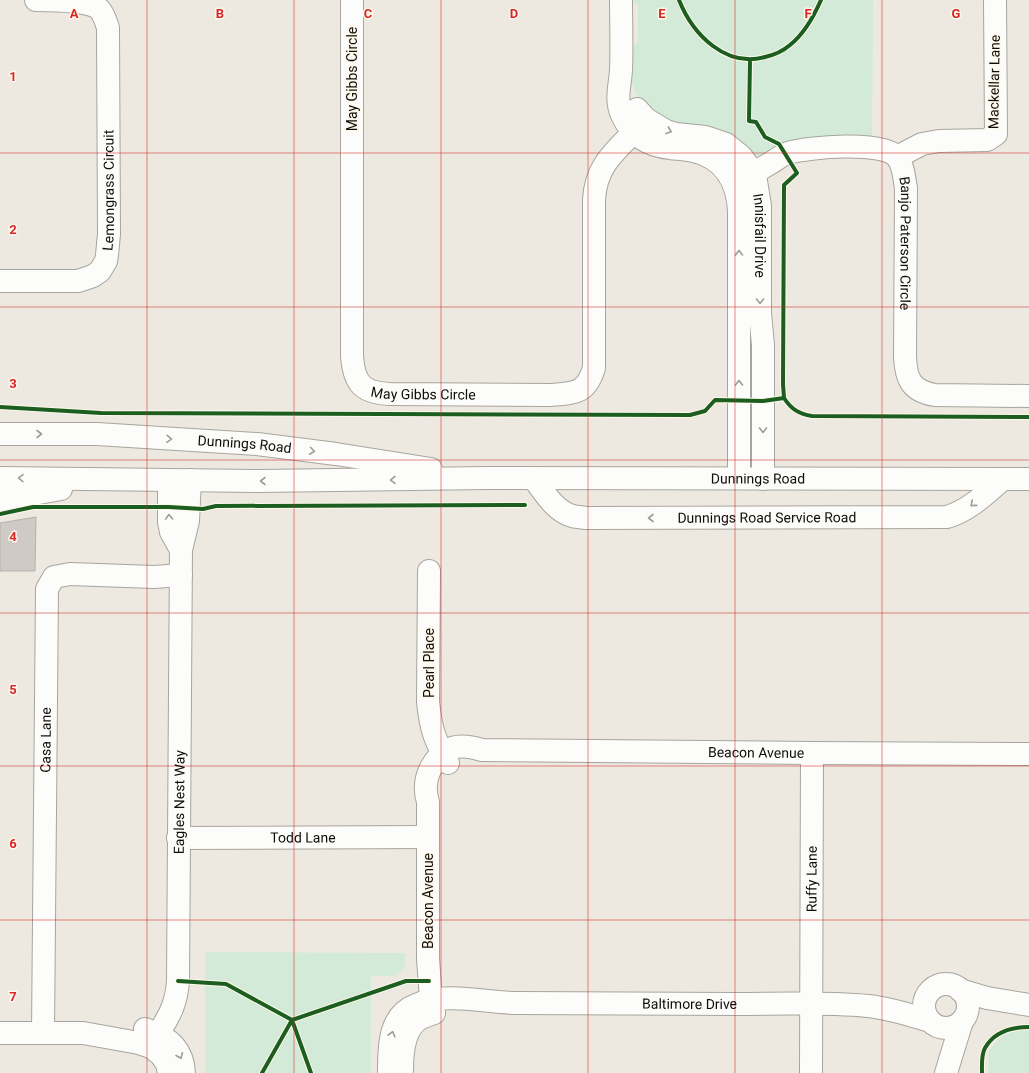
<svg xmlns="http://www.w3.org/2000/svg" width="1029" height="1073" viewBox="0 0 1029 1073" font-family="Roboto,sans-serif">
  <rect width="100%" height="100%" fill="#ede9e0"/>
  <path fill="#d2ead7" d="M 632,0 L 873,0 L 872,140 L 759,156 L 754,156 L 682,129 L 642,104 L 636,94 L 632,83 L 630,50 L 638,41 L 638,6 Z
    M 205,952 L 405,953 L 405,967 L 395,976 L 371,976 L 371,1073 L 205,1073 Z
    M 1021,1030 L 1029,1030 L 1029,1073 L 988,1073 L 989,1050 L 1004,1034 Z"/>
  <path fill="#cfcac5" stroke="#b5b0ab" d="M 36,517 L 35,571 L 0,571 L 0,523 Z"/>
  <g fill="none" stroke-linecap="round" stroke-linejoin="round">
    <g stroke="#a8a59e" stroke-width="24">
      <g id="minor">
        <path id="s1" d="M 352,0 L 352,356 C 354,384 363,393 390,394 L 550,395 C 575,393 586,394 594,368 L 594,200 C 596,160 622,147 646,119"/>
        <path d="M 621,0 C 621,23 622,47 621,70 C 620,86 615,100 622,115 C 631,135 648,146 670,148 C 678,149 686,149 694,151 C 724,158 738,182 739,212 L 739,478"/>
        <path id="s2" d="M 637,109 L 646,119 L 666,131 L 676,134 L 705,137 L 726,144 L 741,156 L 753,172 L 756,181 L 760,206 L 760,313 L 763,345 L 763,479"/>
        <path d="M 897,157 L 922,144 L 939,141 L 987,140 L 996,134 L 995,0"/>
        <path id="s3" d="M 733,182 C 745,176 758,171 769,164 C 775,161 781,155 788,153 C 808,147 885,140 898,158 C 904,167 904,178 906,188 L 905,357 C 906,379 911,391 935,395 L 1029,396"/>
        <path id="s4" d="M 0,281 L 78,281 L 93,276 L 100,271 L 106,261 L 107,255 L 109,234 L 108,28 C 106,22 104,13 98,8 C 85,0 54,0 36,0"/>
        <path id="s5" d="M 0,434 L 97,434 L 257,444 L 336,454 L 431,469"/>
        <path id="s6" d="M 0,478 L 259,481 L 488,478 L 1029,479"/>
        <path id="s7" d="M 534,479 C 544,492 555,511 572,516 C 576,517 581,517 585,518 L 947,517 C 970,510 985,494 1003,479"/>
        <path d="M 169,481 L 169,522 L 171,532 L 181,550"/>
        <path d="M 0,500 L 61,489"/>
        <path d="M 429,571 L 428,702 C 431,729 434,739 448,763"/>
        <path id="s8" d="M 178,838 L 428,837"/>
        <circle cx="946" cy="1006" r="22"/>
        <path d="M 960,990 L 987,998 L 1029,1005"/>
        <path id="s9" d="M 434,1013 L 431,999 L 428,959 L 428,802 C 424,789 425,778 432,766 C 444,745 460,743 482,750 L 812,753 L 1029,754"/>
        <path d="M 145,1029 C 167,1036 183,1048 184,1073"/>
        <path d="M 0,1033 L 83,1033 L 139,1043 L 151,1047 L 161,1055 L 167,1064 L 169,1073"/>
        <path id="s10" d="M 43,1033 L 47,589 L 54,577 L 70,574 L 154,577 L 181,575"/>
        <path id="s11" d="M 151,1047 C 164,1022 176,1011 178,981 L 181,550 L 188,521 L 190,480"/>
        <path d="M 402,1070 C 402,1053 404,1027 421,1018 C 425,1016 430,1015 433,1013"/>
        <path id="s12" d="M 389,1073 C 389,1048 388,1016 416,1005 C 447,991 485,1003 517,1003 C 590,1003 663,1004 735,1004 C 779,1004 824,1002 868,1006 C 889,1008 910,1015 930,1021"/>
        <path id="s13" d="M 811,1073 L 812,753"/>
        <path d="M 946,1073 L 962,1021"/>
      </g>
    </g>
    <use href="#minor" stroke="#fcfcfa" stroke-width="22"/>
    <g stroke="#fef8eb" stroke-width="6">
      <path id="cycleway" d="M 679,0 C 693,35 726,68 765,57 C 774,55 783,51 790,45 C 804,34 814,16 821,0
        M 750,60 L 749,121 L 756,122 L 765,137 L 779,144 L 797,173 L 784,185 L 783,384 L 784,398
        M 0,407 L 101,413 L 690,415 L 705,411 L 715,400 L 763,401 L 784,398 C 791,409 799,414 812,416 L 1029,417
        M 0,514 L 33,507 L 169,507 L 203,509 L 216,506 L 525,505
        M 178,981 L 226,984 L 292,1020 L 311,1073
        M 262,1073 L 292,1020 L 406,981 L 429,981
        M 982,1073 C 982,1065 981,1055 985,1048 C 994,1032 1012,1027 1029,1027"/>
    </g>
    <use href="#cycleway" stroke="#1b5e20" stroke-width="4"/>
  </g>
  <defs><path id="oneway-chevron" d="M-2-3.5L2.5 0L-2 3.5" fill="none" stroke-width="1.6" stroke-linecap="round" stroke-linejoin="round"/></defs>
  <g stroke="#9e9c99">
    <use href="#oneway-chevron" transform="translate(669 131) rotate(20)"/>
    <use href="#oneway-chevron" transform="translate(739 253) rotate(-90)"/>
    <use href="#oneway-chevron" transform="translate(760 301) rotate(90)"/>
    <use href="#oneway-chevron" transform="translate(739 383) rotate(-90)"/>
    <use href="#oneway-chevron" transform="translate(763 430) rotate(90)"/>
    <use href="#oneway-chevron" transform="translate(39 434)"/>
    <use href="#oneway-chevron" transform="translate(169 439) rotate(4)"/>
    <use href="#oneway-chevron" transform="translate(312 451) rotate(7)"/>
    <use href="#oneway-chevron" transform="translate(21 478) rotate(-179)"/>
    <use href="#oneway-chevron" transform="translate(393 480) rotate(179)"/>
    <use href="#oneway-chevron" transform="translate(263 481) rotate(180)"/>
    <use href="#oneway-chevron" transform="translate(973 504) rotate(140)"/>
    <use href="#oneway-chevron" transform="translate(169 517) rotate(-92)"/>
    <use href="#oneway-chevron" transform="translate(651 518) rotate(180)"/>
    <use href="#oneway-chevron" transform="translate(392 1034) rotate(-76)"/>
    <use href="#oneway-chevron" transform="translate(180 1056) rotate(67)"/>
  </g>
  <path fill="none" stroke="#d62828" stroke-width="1" stroke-opacity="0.55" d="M 147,0 L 147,1073M 294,0 L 294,1073M 441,0 L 441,1073M 588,0 L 588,1073M 735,0 L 735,1073M 882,0 L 882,1073M 0,153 L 1029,153M 0,307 L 1029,307M 0,460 L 1029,460M 0,613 L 1029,613M 0,766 L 1029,766M 0,920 L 1029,920"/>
  <g text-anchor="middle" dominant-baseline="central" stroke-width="3" stroke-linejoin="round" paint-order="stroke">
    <g font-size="14" fill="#100d08" stroke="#fef8eb">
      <text transform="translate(352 79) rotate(-90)">May Gibbs Circle</text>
      <text transform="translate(994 82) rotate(-89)">Mackellar Lane</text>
      <text stroke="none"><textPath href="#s4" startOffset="185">Lemongrass Circuit</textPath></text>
      <text stroke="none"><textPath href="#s2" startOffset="202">Innisfail Drive</textPath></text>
      <text stroke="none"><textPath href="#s3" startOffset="262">Banjo Paterson Circle</textPath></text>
      <text stroke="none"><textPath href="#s1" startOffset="451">May Gibbs Circle</textPath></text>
      <text stroke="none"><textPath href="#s5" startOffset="245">Dunnings Road</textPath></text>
      <text stroke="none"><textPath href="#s6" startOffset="758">Dunnings Road</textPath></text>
      <text stroke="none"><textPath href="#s7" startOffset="249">Dunnings Road Service Road</textPath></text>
      <text transform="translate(429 663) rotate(-90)">Pearl Place</text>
      <text stroke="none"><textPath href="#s10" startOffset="293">Casa Lane</textPath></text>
      <text stroke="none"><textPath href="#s9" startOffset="581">Beacon Avenue</textPath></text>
      <text stroke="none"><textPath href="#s11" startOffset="251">Eagles Nest Way</textPath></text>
      <text stroke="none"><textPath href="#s8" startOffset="125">Todd Lane</textPath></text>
      <text stroke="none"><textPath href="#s13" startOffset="194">Ruffy Lane</textPath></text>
      <text transform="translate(428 901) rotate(-90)">Beacon Avenue</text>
      <text stroke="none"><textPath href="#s12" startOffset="353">Baltimore Drive</textPath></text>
    </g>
  </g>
  <g font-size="13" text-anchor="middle" font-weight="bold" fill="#d62828" stroke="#fef8eb" stroke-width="3" stroke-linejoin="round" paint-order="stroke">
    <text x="74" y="18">A</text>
    <text x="220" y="18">B</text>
    <text x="368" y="18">C</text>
    <text x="514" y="18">D</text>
    <text x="662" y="18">E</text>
    <text x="808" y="18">F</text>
    <text x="956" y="18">G</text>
    <text x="13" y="81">1</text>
    <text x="13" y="234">2</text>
    <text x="13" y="388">3</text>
    <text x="13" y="541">4</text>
    <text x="13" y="694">5</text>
    <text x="13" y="848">6</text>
    <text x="13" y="1001">7</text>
  </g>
</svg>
